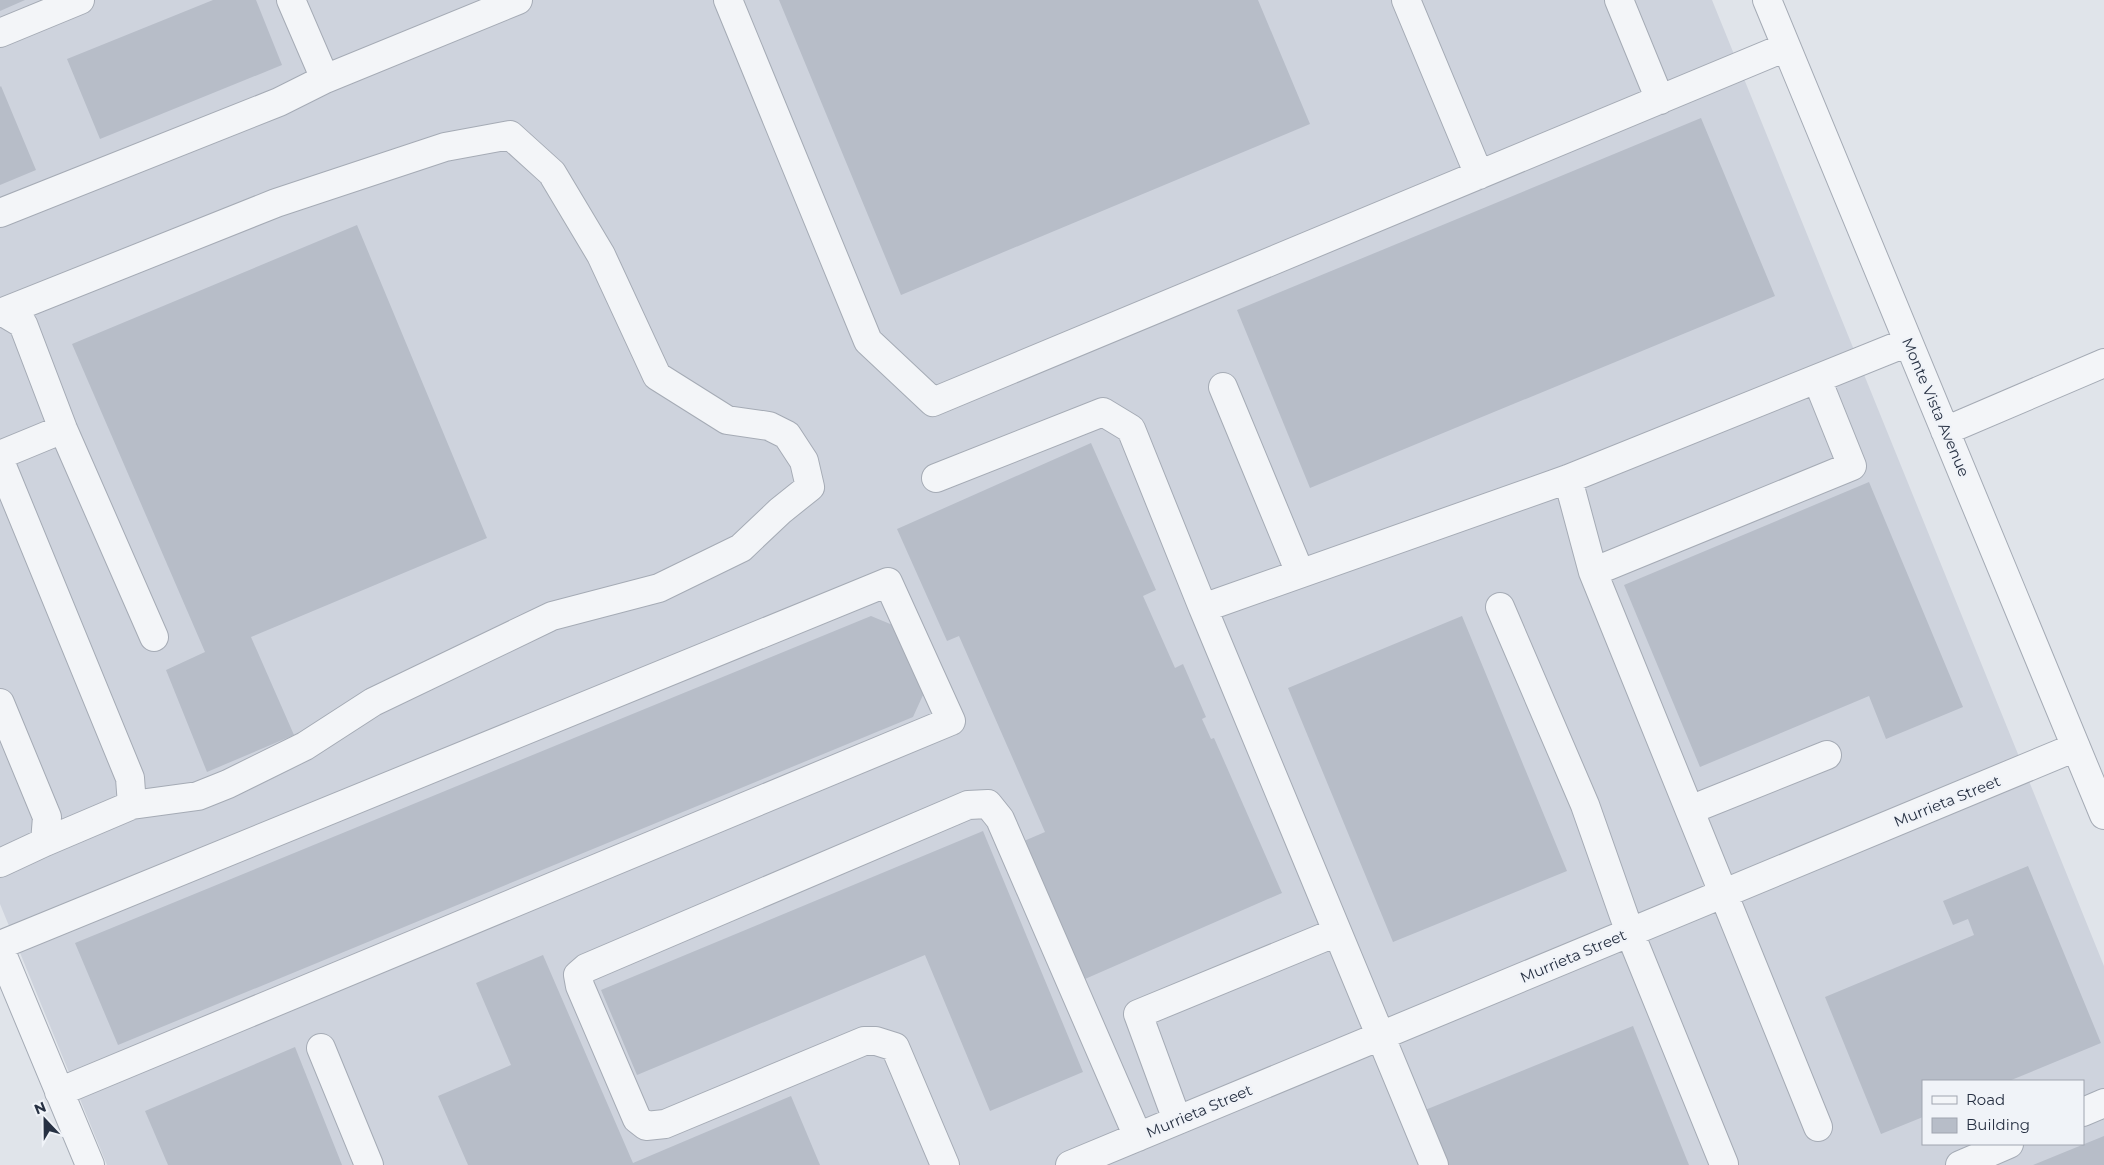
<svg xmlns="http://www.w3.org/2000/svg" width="2104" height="1165" viewBox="0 0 2104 1165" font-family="Montserrat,sans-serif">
  <rect width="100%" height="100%" fill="#e0e4ea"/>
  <path fill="#ced3dd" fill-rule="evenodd" d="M 0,0 L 1712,0 L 2104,966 L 2104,1165 L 107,1165 L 0,904 ZM 1923,1081 L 2083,1081 L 2083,1144 L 1923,1144 Z"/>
  <path fill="#b7bdc8" d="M 0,0 L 25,0 L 0,11 Z
    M 213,0 L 256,0 L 282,65 L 100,139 L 67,59 Z
    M 779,0 L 1258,0 L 1310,124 L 901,295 Z
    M 1,86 L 36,170 L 0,185 L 0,87 Z
    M 1701,118 L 1775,296 L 1310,488 L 1237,310 Z
    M 357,225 L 487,538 L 251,637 L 294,735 L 207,772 L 166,670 L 205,652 L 72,344 Z
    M 1091,443 L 1156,590 L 1143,596 L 1175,668 L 1183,664 L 1206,717 L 1202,719 L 1211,739 L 1214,738 L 1282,893 L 1085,979 L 1024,841 L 1045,832 L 959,636 L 947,641 L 897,529 Z
    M 1869,482 L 1963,707 L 1886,739 L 1869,696 L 1700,767 L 1624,585 Z
    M 871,616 L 895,626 L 923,695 L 913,717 L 118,1045 L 75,943 Z
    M 1462,616 L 1567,871 L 1393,942 L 1288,688 Z
    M 983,831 L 1083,1072 L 990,1111 L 925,955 L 637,1075 L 601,990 Z
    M 2028,866 L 2101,1043 L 2009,1081 L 1923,1081 L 1923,1117 L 1881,1134 L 1825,997 L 1974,935 L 1968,919 L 1953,925 L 1943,901 Z
    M 543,955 L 633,1163 L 791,1096 L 820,1165 L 468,1165 L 438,1096 L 511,1065 L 476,983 Z
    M 1633,1026 L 1689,1165 L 1447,1165 L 1425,1110 Z
    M 295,1047 L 342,1165 L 168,1165 L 145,1111 Z
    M 2104,1136 L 2104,1165 L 2033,1165 Z"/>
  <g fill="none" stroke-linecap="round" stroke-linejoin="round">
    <g stroke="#a5abb5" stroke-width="30">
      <path id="minor" d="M 291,0 L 325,79 L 518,0
        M 728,0 L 868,341 L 933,402 L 1786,47
        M 1406,0 L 1479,175
        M 1619,0 L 1660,100
        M 1767,0 L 2104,815
        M 0,33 L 80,0
        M 0,213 L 279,102 L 325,79
        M 3,312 L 276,203 L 445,147 L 510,135 L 552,173 L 601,255 L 657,376 L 727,420 L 769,426 L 787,435 L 804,461 L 810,487 L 780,511 L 741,548 L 659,588 L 552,616 L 373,702 L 305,746 L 228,784 L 198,796 L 132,805
        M 0,313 L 3,312 L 23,324 L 63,429 L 154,637
        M 1223,387 L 1300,573
        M 1945,431 L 2104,363
        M 0,455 L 63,429
        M 0,461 L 130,778 L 132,805 L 45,842
        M 936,478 L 1103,412 L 1131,429 L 1203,608
        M 1568,479 L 1593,572 L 1818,1127
        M 1593,572 L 1852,466 L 1817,379
        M 1500,607 L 1585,805 L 1630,933 L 1724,1164
        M 0,703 L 47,817 L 45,842 L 0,863
        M 1690,810 L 1827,755
        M 0,945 L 888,582 L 951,721 L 59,1092
        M 0,949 L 90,1165
        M 321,1048 L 369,1165
        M 2083,1112 L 2104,1103
        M 1177,1120 L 1138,1014 L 1337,932
        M 945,1165 L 895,1047 L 876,1041 L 864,1041 L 665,1124 L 646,1126 L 637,1119 L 580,986 L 578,975 L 586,968 L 968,805 L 988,804 L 1000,819 L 1138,1137
        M 1070,1165 L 2076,747
        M 1434,1165 L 1203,608 L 1568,479 L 1908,342
        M 1960,1165 L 2009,1144"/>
    </g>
    <use href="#minor" stroke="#f3f5f8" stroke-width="28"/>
  </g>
  <g text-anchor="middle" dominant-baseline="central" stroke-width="4.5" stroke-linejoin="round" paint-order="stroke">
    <g font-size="15" fill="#273143" stroke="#f0f3f8">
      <text transform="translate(1936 407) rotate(67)">Monte Vista Avenue</text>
      <text transform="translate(1947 801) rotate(-22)">Murrieta Street</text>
      <text transform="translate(1573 956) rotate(-23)">Murrieta Street</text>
      <text transform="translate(1199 1111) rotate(-23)">Murrieta Street</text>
    </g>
  </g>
  <rect x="1922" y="1080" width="162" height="65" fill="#f0f3f8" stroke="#a0a5b0"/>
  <rect x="1932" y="1096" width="25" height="8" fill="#f3f5f8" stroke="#a0a5b0"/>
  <text x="1966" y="1105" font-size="15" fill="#273143">Road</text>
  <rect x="1932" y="1118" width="25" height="15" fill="#b7bdc8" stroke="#a0a5b0"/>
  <text x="1966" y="1130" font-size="15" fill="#273143">Building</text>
  <g transform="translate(45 1120) rotate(338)" stroke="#f0f3f8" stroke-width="4" paint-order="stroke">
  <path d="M0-4L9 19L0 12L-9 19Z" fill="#273143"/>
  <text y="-8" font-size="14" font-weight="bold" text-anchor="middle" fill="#273143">N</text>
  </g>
</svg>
